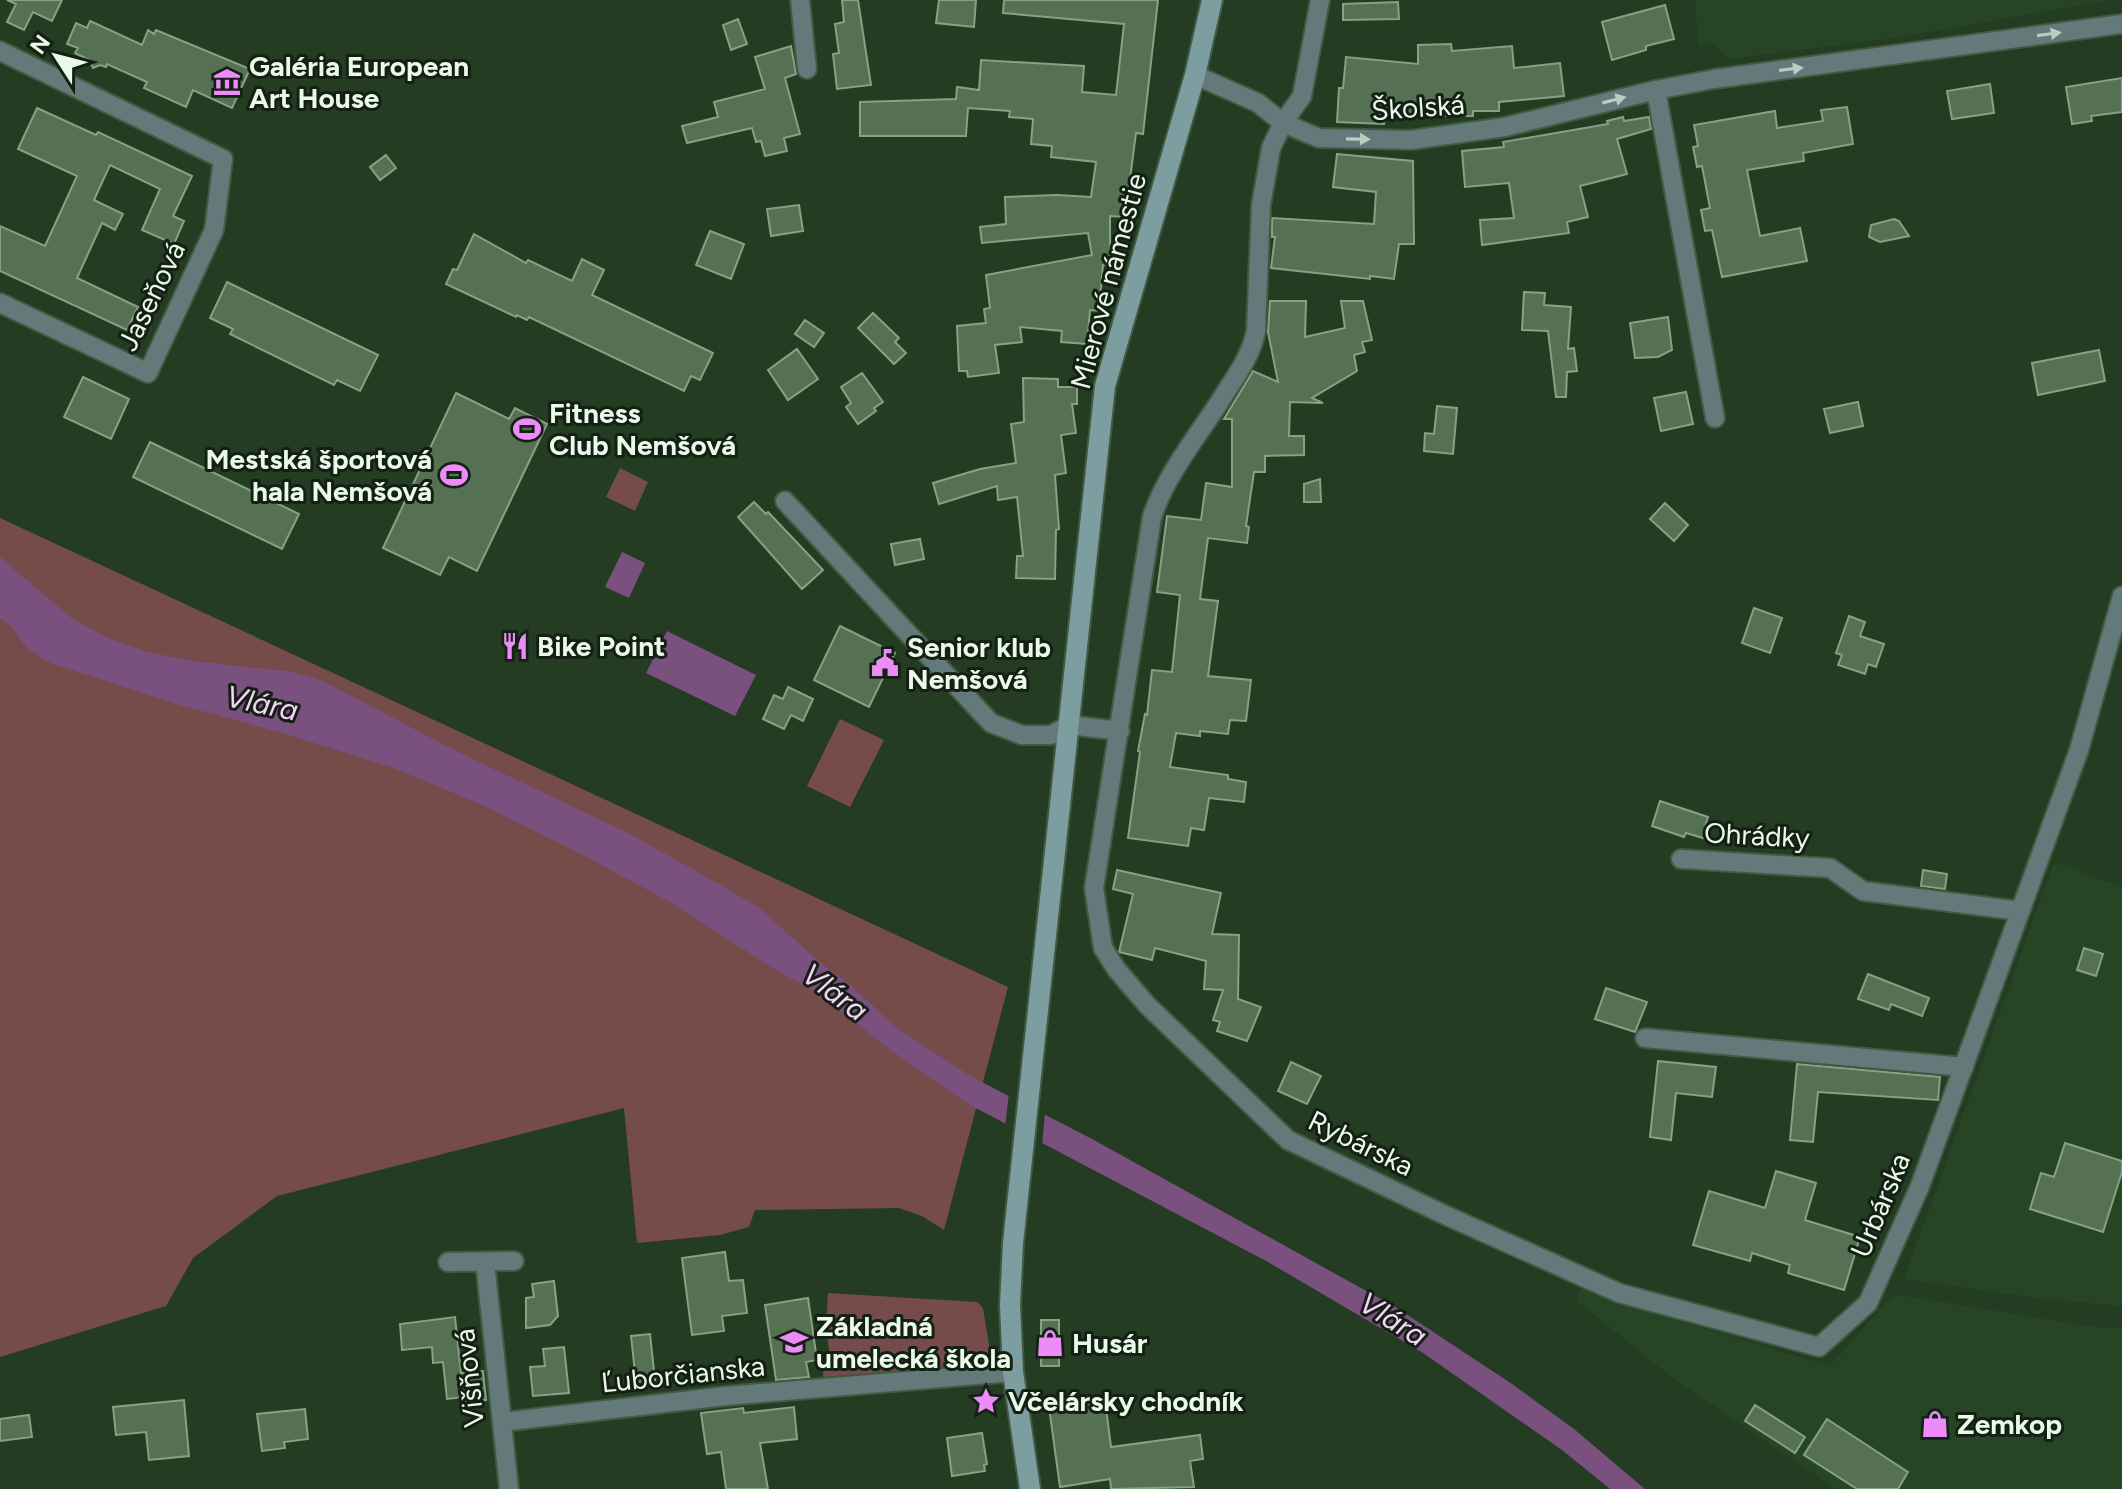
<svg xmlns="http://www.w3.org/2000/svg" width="2122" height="1489" viewBox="0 0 2122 1489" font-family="Figtree,sans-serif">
  <rect width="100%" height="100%" fill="#233c22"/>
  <path fill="#264525" d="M 1695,0 L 2109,0 L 1903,37 L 1728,59 L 1713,43 L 1698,46 Z
    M 2054,862 L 2122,887 L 2122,1306 L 2042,1299 L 1904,1279 Z
    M 1582,1287 L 1617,1302 L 1830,1366 L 1885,1303 L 1900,1295 L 2095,1327 L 2122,1328 L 2122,1489 L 1836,1489 L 1671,1377 L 1576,1300 Z"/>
  <path fill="#764c4a" d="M 620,468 L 648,482 L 635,511 L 606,497 Z
    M 0,518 L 1008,987 L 944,1230 L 922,1216 L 899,1208 L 755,1210 L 749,1227 L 720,1235 L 637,1243 L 624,1108 L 277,1196 L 193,1258 L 166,1306 L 0,1357 Z
    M 840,719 L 884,740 L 850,807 L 807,786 Z
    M 828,1293 L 977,1302 L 983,1308 L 992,1363 L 823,1377 L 824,1359 L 830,1358 L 826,1328 Z"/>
  <path fill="#79507e" d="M 622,552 L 645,563 L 629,598 L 605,587 Z
    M 0,557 L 70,617 L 106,637 L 147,652 L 193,661 L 293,672 L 323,681 L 452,749 L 632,835 L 722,886 L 758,907 L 822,964 L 853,987 L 893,1025 L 930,1050 L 972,1077 L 1094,1140 L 1397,1308 L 1512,1384 L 1574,1429 L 1645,1489 L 1610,1489 L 1562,1450 L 1423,1353 L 1268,1262 L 970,1105 L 892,1051 L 816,992 L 774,969 L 668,901 L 583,855 L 480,804 L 391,767 L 279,732 L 180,705 L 50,663 L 27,648 L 11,627 L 0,618 Z
    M 667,631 L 756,675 L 735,716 L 646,673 Z"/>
  <path fill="#233c22" d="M 1009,1092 L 1045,1111 L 1042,1147 L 1005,1128 Z"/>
  <path fill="#557053" stroke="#85a283" stroke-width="2" d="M 7,0 L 62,0 L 52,21 L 33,12 L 24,30 L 7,22 L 16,4 Z
    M 842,0 L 858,0 L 871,85 L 837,89 L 833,54 L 839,53 L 835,24 L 844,22 Z
    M 939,0 L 976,0 L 974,27 L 936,23 Z
    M 1004,0 L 1158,0 L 1143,134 L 1136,133 L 1125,217 L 1110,216 L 1110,265 L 1103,265 L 1099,311 L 1090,310 L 1087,344 L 1061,342 L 1062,331 L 1020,327 L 1022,342 L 995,345 L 999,373 L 968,377 L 967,371 L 959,371 L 957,326 L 986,323 L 984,309 L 990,308 L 986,275 L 1092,255 L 1088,233 L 982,243 L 980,227 L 1006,224 L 1005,197 L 1057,195 L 1091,197 L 1096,162 L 1051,157 L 1052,146 L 1031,144 L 1033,119 L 1009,117 L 1010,111 L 968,108 L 966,136 L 860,136 L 860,102 L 956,99 L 957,87 L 979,90 L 981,60 L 1084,66 L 1082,92 L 1116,95 L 1124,24 L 1003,13 Z
    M 1398,2 L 1399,19 L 1343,20 L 1343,4 Z
    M 1665,5 L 1674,39 L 1646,46 L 1646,50 L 1612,60 L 1602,22 Z
    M 738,19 L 747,44 L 731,50 L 723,25 Z
    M 90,21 L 142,45 L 148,30 L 154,34 L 156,30 L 250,69 L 232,108 L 193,90 L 186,107 L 144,88 L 147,82 L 107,64 L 106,67 L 100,65 L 93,68 L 89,60 L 75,53 L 78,48 L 67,44 L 76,23 L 87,28 Z
    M 1451,44 L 1452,51 L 1512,46 L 1514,68 L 1560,63 L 1564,96 L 1499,102 L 1499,111 L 1473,111 L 1473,116 L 1440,116 L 1385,110 L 1384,124 L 1337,122 L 1339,88 L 1343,88 L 1346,57 L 1418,64 L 1418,45 Z
    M 791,46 L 796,74 L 785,78 L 800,134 L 784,138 L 787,151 L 765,156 L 761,141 L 756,142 L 752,128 L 687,143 L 682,126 L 718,117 L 714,102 L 765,89 L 755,57 Z
    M 2122,78 L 2122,112 L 2091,116 L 2092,121 L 2072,124 L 2066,87 Z
    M 1990,84 L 1994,113 L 1952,119 L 1947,91 Z
    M 1847,107 L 1853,144 L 1803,153 L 1804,161 L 1747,170 L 1760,236 L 1800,228 L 1807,261 L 1722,277 L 1712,230 L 1705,231 L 1701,210 L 1710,208 L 1702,166 L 1697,167 L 1693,147 L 1698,146 L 1694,125 L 1775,111 L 1777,128 L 1823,121 L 1821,110 Z
    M 37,108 L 96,135 L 98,132 L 192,176 L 173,216 L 184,221 L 174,244 L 142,230 L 160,189 L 110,165 L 94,200 L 123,214 L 115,230 L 102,223 L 77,278 L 138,307 L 127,330 L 0,271 L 0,226 L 45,246 L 77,176 L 18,149 Z
    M 1623,117 L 1624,121 L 1649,117 L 1651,129 L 1617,139 L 1627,174 L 1580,186 L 1588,217 L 1567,222 L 1569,233 L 1482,245 L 1480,220 L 1514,218 L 1509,183 L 1465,187 L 1462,151 L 1504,147 L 1503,142 L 1608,124 L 1607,121 Z
    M 1337,154 L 1413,161 L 1414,244 L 1399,244 L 1394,279 L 1370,276 L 1370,279 L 1271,268 L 1275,237 L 1272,237 L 1272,218 L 1374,224 L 1376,192 L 1333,187 Z
    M 386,155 L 396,168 L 380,180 L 370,167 Z
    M 799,205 L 803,231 L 771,236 L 767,209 Z
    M 1894,219 L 1899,221 L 1909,236 L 1880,242 L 1869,237 L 1871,225 Z
    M 710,231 L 744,244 L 731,279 L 696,265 Z
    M 474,234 L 526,263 L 528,260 L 572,281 L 582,259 L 604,270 L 592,295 L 713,353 L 700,380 L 691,376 L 684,391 L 529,317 L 527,320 L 517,315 L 516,317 L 446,284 L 453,269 L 457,270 Z
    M 227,282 L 378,355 L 360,391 L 337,380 L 334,385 L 230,334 L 233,329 L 210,318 Z
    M 1524,292 L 1545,293 L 1544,305 L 1571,307 L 1568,349 L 1574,348 L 1577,371 L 1567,372 L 1566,397 L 1556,397 L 1548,331 L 1522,330 Z
    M 1270,301 L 1306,301 L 1305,337 L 1345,328 L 1341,301 L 1363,301 L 1372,340 L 1362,342 L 1365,352 L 1354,355 L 1357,371 L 1312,398 L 1323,403 L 1290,402 L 1289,436 L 1304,436 L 1304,455 L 1265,456 L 1265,472 L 1254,472 L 1246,526 L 1249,527 L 1247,543 L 1208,538 L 1200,599 L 1218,601 L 1208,676 L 1251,680 L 1246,721 L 1230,720 L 1228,734 L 1200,731 L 1200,736 L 1176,733 L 1170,767 L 1228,775 L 1228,779 L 1246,782 L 1244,802 L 1209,798 L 1204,830 L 1191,828 L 1188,846 L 1128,838 L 1140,752 L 1138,751 L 1145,714 L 1147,715 L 1152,670 L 1172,672 L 1180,595 L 1157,592 L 1167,516 L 1201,520 L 1206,483 L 1232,487 L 1232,419 L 1224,419 L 1253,371 L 1278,382 L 1268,332 Z
    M 873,313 L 899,338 L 895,342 L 906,353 L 894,364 L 858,328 Z
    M 1668,317 L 1672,350 L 1658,357 L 1635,358 L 1630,323 Z
    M 805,320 L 824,333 L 814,347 L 795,334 Z
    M 797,349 L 818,379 L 788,400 L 768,370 Z
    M 2099,350 L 2105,381 L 2038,395 L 2032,363 Z
    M 862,373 L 883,402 L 874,408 L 876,411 L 858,424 L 846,407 L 851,403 L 841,387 Z
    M 83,377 L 129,399 L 111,439 L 64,417 Z
    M 1023,378 L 1058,379 L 1058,387 L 1077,387 L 1077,404 L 1072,404 L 1076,433 L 1061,435 L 1066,473 L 1055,475 L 1059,529 L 1056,530 L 1055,579 L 1016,578 L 1017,556 L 1023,556 L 1017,497 L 998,500 L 997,486 L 939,504 L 933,483 L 980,469 L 1016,463 L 1011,424 L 1024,422 Z
    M 1686,392 L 1693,424 L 1661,431 L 1654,398 Z
    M 456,393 L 509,419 L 515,408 L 547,424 L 477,571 L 449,557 L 440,575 L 383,548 Z
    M 1858,402 L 1863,426 L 1830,433 L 1824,409 Z
    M 1437,406 L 1457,408 L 1453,454 L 1424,451 L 1425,433 L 1434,434 Z
    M 150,442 L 299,514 L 282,549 L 133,477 Z
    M 1320,479 L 1321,502 L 1304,502 L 1304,484 Z
    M 754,502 L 766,514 L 768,512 L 823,570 L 802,589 L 738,517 Z
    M 1665,503 L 1688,525 L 1674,541 L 1650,519 Z
    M 920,539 L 924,559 L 895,565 L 891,544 Z
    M 1754,608 L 1782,618 L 1770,653 L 1742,643 Z
    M 1849,616 L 1865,622 L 1860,636 L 1884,644 L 1876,667 L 1868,664 L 1865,674 L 1838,665 L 1842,655 L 1836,653 Z
    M 840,626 L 895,653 L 869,707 L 814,680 Z
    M 788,687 L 813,699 L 803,721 L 791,715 L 784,729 L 763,719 L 774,695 L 783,699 Z
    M 1660,801 L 1708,817 L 1705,826 L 1713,841 L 1686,833 L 1684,837 L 1652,826 Z
    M 1117,870 L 1221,893 L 1212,934 L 1239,935 L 1238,999 L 1261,1007 L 1247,1041 L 1217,1031 L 1220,1022 L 1213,1020 L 1223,990 L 1204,989 L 1206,961 L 1155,948 L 1152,960 L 1119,952 L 1133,894 L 1113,889 Z
    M 1923,870 L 1947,874 L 1945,889 L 1921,886 Z
    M 2084,948 L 2103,954 L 2096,976 L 2077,970 Z
    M 1868,974 L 1929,998 L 1922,1016 L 1891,1004 L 1889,1010 L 1858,999 Z
    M 1606,988 L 1647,1002 L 1635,1032 L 1595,1019 Z
    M 1658,1061 L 1716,1067 L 1712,1097 L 1676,1093 L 1671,1140 L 1650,1137 Z
    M 1291,1062 L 1321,1076 L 1307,1104 L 1278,1091 Z
    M 1797,1064 L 1940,1077 L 1938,1100 L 1818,1092 L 1813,1142 L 1790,1140 Z
    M 2065,1143 L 2122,1161 L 2122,1172 L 2103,1232 L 2030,1209 L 2041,1173 L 2054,1177 Z
    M 1776,1171 L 1816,1183 L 1805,1220 L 1860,1237 L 1844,1290 L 1788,1273 L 1790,1265 L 1752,1253 L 1750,1261 L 1693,1245 L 1709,1191 L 1765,1208 Z
    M 725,1252 L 729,1281 L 743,1280 L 747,1313 L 722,1316 L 724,1331 L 692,1335 L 682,1258 Z
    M 554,1281 L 558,1316 L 550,1325 L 526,1328 L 526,1298 L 534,1297 L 532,1284 Z
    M 808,1298 L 817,1360 L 806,1362 L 809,1377 L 776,1380 L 765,1305 Z
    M 455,1317 L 461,1373 L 483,1371 L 486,1400 L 465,1402 L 464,1397 L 447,1399 L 443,1362 L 433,1363 L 432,1347 L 402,1350 L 400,1324 Z
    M 1041,1320 L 1059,1320 L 1059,1366 L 1041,1366 Z
    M 650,1334 L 655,1380 L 636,1382 L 631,1336 Z
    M 564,1347 L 569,1393 L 533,1396 L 530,1367 L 545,1366 L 543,1349 Z
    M 184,1400 L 189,1456 L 149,1460 L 146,1432 L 116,1435 L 113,1407 Z
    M 1105,1400 L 1111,1447 L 1200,1435 L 1203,1459 L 1190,1461 L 1194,1487 L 1111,1489 L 1110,1479 L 1060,1487 L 1049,1407 Z
    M 1755,1405 L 1805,1437 L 1795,1453 L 1745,1421 Z
    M 794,1407 L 797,1439 L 760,1443 L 768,1489 L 726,1489 L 721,1452 L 707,1454 L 701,1413 L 743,1408 L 744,1413 Z
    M 305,1409 L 308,1439 L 284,1442 L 285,1448 L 262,1451 L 257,1414 Z
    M 29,1415 L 32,1437 L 0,1441 L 0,1419 Z
    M 1827,1419 L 1908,1472 L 1898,1489 L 1857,1489 L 1804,1455 Z
    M 982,1433 L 987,1464 L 984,1465 L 985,1471 L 952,1476 L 947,1438 Z"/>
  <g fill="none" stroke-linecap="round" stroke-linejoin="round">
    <g stroke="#435a42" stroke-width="22">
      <path id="street" d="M 800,0 L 807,69
        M 1320,0 L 1302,96 L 1283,123 L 1271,148 L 1261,205 L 1256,331 C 1251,356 1236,376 1222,398 C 1198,436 1166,474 1152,517 L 1094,888 L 1103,948 L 1117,970 L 1147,1005 L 1288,1140 L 1445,1215 L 1619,1293 L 1819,1347 L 1868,1303 L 1920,1186 L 2079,750 L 2122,596
        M 0,51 L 223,159 L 214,230 L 148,373 L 0,303
        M 1195,75 L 1258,103 L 1283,123 L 1319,138 L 1411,140 L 1505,127 L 1656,90 L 1714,79 L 2122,24
        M 1656,90 L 1715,418
        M 785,501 L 991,723 L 1022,735 L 1051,735 L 1069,725 L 1120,731
        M 1681,859 L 1830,868 L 1863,891 L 2020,911
        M 1645,1038 L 1964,1067
        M 448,1262 L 514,1261
        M 485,1262 L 509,1489
        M 502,1422 L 726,1396 L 1013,1372"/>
    </g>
    <g stroke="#435a42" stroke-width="24">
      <path id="secondary" d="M 1030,1489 L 1013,1372 L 1010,1305 L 1013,1243 L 1105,386 L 1195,75 L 1212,0"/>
    </g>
    <use href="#street" stroke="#64797a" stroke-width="18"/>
    <use href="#secondary" stroke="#7c9ea1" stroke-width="20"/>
  </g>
  <defs><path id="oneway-solid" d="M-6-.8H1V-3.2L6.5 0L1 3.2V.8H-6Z" transform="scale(2)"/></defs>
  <g fill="#bbcdc2">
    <use href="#oneway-solid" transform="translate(2049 34) rotate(-8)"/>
    <use href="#oneway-solid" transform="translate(1791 69) rotate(-7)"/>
    <use href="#oneway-solid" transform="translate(1614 100) rotate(-14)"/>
    <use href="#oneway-solid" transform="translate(1358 139) rotate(1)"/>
  </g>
  <defs>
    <g id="museum-bare" transform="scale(2.16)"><path d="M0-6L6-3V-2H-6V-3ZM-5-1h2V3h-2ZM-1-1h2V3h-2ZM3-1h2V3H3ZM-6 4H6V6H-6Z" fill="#ed8cf9" stroke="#152014" stroke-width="2.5" paint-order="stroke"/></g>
    <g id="stadium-bare" transform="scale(2.16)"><path d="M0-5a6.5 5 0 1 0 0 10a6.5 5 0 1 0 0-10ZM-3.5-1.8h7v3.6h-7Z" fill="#ed8cf9" stroke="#152014" stroke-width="2.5" paint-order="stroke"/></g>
    <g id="restaurant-bare" transform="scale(2.16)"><path d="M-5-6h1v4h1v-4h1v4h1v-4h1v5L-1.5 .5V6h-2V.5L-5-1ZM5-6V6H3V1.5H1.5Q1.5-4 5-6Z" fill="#ed8cf9" stroke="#152014" stroke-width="2.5" paint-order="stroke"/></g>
    <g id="civic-bare" transform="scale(2.16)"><path d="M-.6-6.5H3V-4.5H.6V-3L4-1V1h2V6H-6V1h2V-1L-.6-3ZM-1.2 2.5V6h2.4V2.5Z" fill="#ed8cf9" stroke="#152014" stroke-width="2.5" paint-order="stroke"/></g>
    <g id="school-bare" transform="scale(2.16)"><path d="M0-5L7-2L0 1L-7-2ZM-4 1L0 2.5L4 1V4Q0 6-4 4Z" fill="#ed8cf9" stroke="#152014" stroke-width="2.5" paint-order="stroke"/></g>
    <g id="shop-bare" transform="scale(2.16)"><path d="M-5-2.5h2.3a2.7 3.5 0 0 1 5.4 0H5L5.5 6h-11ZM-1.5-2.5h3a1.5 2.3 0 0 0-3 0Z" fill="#ed8cf9" stroke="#152014" stroke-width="2.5" paint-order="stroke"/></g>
    <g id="sight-bare" transform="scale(2.16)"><path d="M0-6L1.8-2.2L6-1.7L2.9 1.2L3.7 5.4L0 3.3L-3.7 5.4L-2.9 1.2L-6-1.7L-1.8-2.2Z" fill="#ed8cf9" stroke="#152014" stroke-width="2.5" paint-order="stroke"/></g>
  </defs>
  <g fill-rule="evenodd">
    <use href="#museum-bare" x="227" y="82"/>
    <use href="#stadium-bare" x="527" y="429"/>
    <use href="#stadium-bare" x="454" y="475"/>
    <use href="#restaurant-bare" x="515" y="646"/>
    <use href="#civic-bare" x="885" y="663"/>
    <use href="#school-bare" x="794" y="1342"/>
    <use href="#shop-bare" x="1050" y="1343"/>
    <use href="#sight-bare" x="986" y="1401"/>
    <use href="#shop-bare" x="1935" y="1424"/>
  </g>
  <g text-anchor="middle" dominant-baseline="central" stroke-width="6" stroke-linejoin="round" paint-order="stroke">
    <g font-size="28" font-weight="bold" fill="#eafae9" stroke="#152014" text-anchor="start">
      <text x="249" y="66">Galéria European<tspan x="249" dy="32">Art House</tspan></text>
      <text x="549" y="413">Fitness<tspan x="549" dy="32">Club Nemšová</tspan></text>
      <text x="432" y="459" text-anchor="end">Mestská športová<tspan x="432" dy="32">hala Nemšová</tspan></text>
      <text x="537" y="646">Bike Point</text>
      <text x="907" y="647">Senior klub<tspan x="907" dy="32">Nemšová</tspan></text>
      <text x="816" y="1326">Základná<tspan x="816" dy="32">umelecká škola</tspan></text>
      <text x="1072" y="1343">Husár</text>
      <text x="1008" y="1401">Včelársky chodník</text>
      <text x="1957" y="1424">Zemkop</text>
    </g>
    <g font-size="28" fill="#eafae9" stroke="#152014">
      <text transform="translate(1418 107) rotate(-4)">Školská</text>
      <text transform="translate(1108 281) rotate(-75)">Mierové námestie</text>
      <text transform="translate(151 296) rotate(-64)">Jaseňová</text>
      <text transform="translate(1757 835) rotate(3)">Ohrádky</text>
      <text transform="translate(1361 1143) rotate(26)">Rybárska</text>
      <text transform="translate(1880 1205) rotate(-67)">Urbárska</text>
      <text transform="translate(683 1374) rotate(-6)">Ľuborčianska</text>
      <text transform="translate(469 1378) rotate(-96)">Višňová</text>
    </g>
    <g font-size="30" font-style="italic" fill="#f9d2fc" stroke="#152014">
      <text transform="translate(262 703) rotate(12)">Vlára</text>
      <text transform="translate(835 992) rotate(37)">Vlára</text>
      <text transform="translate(1393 1319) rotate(32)">Vlára</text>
    </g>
  </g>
  <g transform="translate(56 56) rotate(306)" stroke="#152014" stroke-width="6" paint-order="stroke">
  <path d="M0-6L14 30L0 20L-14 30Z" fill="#eafae9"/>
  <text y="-12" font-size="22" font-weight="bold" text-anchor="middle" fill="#eafae9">N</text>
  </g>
</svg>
